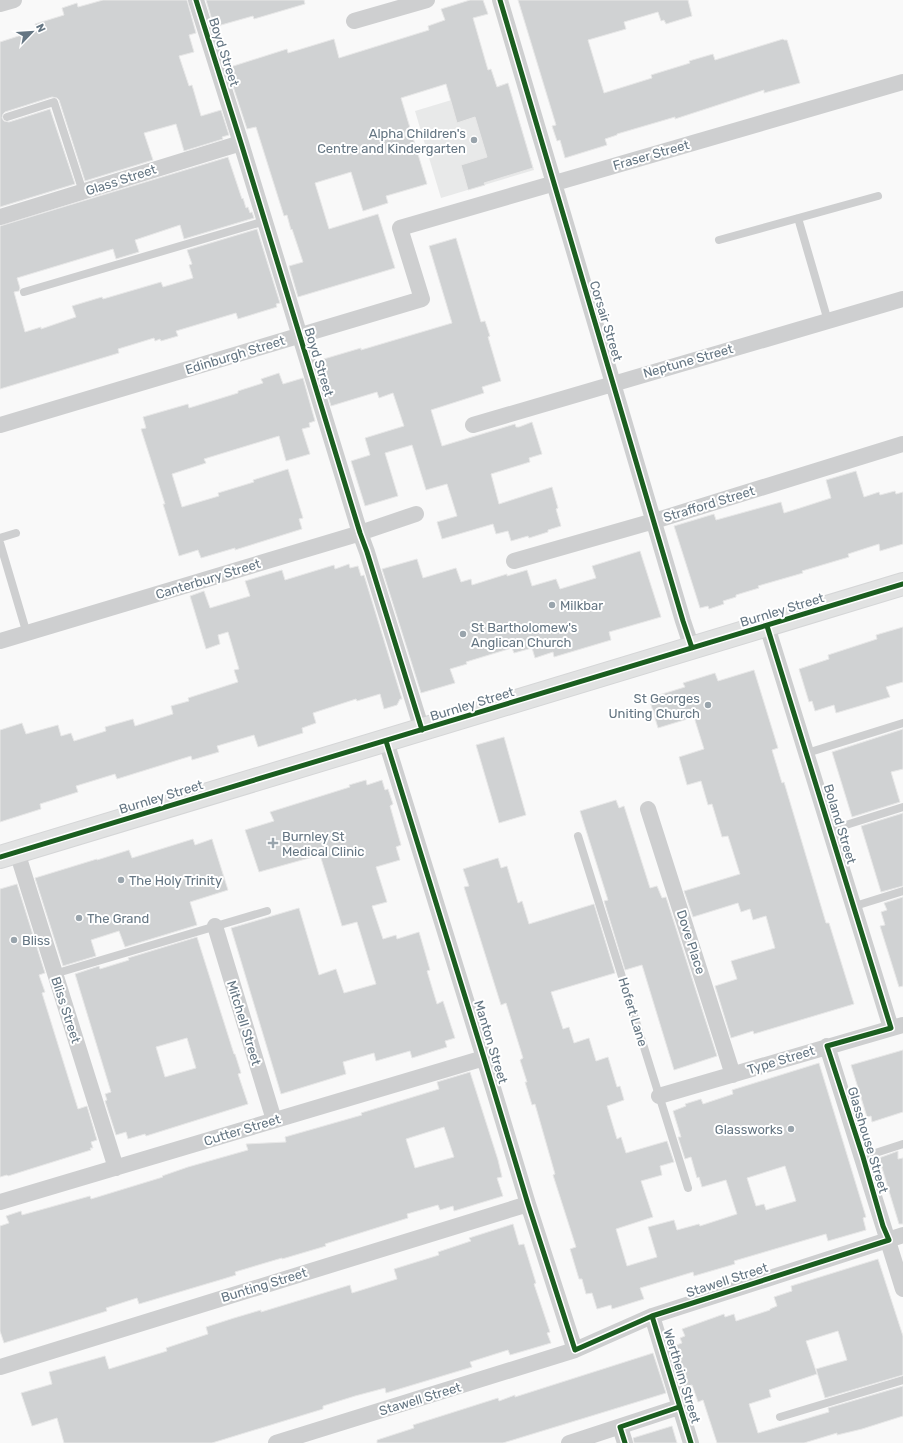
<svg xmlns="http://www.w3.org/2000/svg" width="903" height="1443" viewBox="0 0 903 1443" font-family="Rubik,sans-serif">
  <rect width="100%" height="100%" fill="#f9f9f9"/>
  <path fill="#e8e9e9" d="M 508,83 L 534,170 L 441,198 L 415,111 Z"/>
  <path fill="#d0d2d3" stroke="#e8e8e8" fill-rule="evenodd" d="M 103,0 L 187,0 L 196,33 L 189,35 L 194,52 L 179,56 L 189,86 L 192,85 L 201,116 L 221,110 L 229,135 L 222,137 L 223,139 L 184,151 L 176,124 L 144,133 L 153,160 L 85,181 L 59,100 L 57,98 L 52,97 L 5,112 L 3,114 L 2,118 L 4,121 L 9,122 L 50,109 L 75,184 L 0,207 L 0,42 L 37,30 L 35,24 L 64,15 L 62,8 L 77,3 L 78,7 Z
    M 206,0 L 304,0 L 305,4 L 254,19 L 253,16 L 214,27 Z
    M 470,0 L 483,0 L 488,14 L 473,18 L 488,70 L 491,69 L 497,87 L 508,83 L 533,168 L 484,183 L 485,185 L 468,190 L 461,165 L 487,157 L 475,117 L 457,123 L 446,84 L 401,98 L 427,184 L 386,196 L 388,203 L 363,211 L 351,172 L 315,183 L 329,229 L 378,214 L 395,268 L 298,297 L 289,266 L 303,262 L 292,229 L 291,230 L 287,215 L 284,216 L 256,127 L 247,129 L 227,68 L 287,49 L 288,53 L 334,39 L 339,58 L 429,30 L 428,26 L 445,20 L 441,9 Z
    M 518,0 L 688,0 L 692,16 L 666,24 L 664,20 L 661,21 L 658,12 L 624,22 L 626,29 L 588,40 L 604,93 L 652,78 L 651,75 L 690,63 L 689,61 L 713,54 L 715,60 L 783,39 L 784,40 L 787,40 L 800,83 L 764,93 L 764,90 L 675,119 L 675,117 L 617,134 L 617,135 L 605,139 L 607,145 L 565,158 L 560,140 L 557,141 L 552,126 L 556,125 Z
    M 228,157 L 242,199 L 243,198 L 246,208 L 248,207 L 250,213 L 252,212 L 254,218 L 184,239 L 180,225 L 135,240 L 139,252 L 116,259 L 113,249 L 17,278 L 20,288 L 19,291 L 14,292 L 25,332 L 41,327 L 41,329 L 76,317 L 72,306 L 102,297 L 103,299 L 161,282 L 163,287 L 193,278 L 189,265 L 192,264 L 187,250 L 257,229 L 280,303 L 276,304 L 277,307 L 238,319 L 236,313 L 176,331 L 178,336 L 161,341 L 160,339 L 155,341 L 154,338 L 118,349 L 119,353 L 0,389 L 0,226 Z
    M 456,238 L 481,322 L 485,321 L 490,336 L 488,337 L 501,381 L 482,387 L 484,393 L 431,410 L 442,446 L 515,424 L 516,427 L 519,427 L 532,422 L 542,454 L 529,458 L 530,462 L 491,474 L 499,504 L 552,487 L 558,508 L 556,509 L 561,526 L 548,530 L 548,532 L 529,538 L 528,536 L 511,541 L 508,531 L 496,534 L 493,524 L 442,539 L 437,522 L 457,516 L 447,484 L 426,490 L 412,445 L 385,453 L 398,496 L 365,506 L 351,461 L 370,455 L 365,438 L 404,426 L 393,393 L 379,398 L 377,392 L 331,406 L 317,361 L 361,348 L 361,350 L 452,323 L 429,246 Z
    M 279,373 L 283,384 L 303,378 L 315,421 L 309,423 L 310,427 L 302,429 L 310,454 L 286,461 L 279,436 L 204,459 L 206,463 L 172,474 L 182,507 L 219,496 L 218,493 L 254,482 L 253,480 L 288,469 L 303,518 L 299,519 L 302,529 L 235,550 L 235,548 L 201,558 L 198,550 L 179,556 L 163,504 L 165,504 L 141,429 L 146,428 L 143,417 L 188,404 L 189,408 L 238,393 L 238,391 L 263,383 L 261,379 Z
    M 856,471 L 864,497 L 879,492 L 880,495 L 895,491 L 896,494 L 903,492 L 903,544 L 880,551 L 879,544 L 848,554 L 849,557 L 802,571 L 803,573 L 758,586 L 759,588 L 736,595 L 736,597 L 723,601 L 724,604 L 709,609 L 708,606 L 700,608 L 674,526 L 714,514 L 716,520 L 781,502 L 784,513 L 800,508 L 831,498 L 826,480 Z
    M 640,551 L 661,617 L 609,632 L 611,640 L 554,657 L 553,652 L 535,658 L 532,648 L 514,653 L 512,648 L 466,662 L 467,664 L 450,669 L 455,683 L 421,693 L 382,569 L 417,559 L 423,578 L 456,568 L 461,582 L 471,579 L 472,585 L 507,574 L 507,576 L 527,570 L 532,586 L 556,579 L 560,589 L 596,578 L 592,566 Z
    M 349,564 L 350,568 L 358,566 L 361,576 L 364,575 L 402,699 L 400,699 L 397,705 L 384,709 L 380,694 L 357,701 L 356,699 L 313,713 L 316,723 L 302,728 L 303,733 L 258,747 L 254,735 L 217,746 L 219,752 L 192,760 L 191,756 L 117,779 L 115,774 L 76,786 L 78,792 L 40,804 L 41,809 L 0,822 L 0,730 L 22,723 L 26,734 L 58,725 L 61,736 L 71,733 L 74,741 L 106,731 L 105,727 L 133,719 L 135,726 L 173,714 L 171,706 L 189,701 L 188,698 L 238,682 L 234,670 L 239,669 L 228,632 L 218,635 L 220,644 L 206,649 L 190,596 L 204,591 L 210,608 L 250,596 L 245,581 L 282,570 L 285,580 L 334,565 L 335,569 Z
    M 903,627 L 903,682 L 886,687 L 890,697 L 836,713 L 834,705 L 815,711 L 812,701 L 809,702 L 799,669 L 829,659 L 828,655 L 877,639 L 876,635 Z
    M 754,670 L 778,748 L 772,750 L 782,783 L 784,782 L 826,923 L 829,923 L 854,1004 L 754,1034 L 753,1031 L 731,1038 L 715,986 L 737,979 L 731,961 L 775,948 L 766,916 L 753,920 L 750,909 L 741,912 L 738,903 L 693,917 L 684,891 L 740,874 L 728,836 L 722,837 L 712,804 L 708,805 L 701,781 L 687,785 L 679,757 L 704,749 L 694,717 L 658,728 L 649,698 L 685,687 L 683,683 L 715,673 L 718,681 Z
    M 903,729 L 903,769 L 891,772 L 900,802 L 852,817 L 832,752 Z
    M 504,737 L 526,815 L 499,823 L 476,745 Z
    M 366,780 L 367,785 L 382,780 L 385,790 L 388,789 L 393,804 L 390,806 L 401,845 L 396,847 L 400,860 L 376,867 L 387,902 L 372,906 L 383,939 L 396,935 L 397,939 L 419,932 L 430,970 L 427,971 L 437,1004 L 443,1001 L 455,1038 L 445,1041 L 447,1047 L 412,1058 L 410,1051 L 376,1061 L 374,1053 L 343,1062 L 346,1074 L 281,1094 L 231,928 L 299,908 L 319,975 L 336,969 L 344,993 L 376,984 L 357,922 L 342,926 L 320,855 L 259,872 L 245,830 L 274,821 L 270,812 L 350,787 L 349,785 Z
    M 616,800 L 619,808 L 624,806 L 650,888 L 657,886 L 662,898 L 666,897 L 717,1056 L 674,1070 L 642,965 L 625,970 L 604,901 L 608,900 L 580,811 Z
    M 903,813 L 903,886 L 881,892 L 861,826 Z
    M 193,839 L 195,845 L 212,839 L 228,890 L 190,902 L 197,925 L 125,947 L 119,931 L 91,940 L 96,956 L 63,966 L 35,878 L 97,859 L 97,860 L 129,850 L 132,858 Z
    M 498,858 L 501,868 L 507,866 L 518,903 L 522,901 L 529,924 L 594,904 L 615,973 L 551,992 L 563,1029 L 569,1027 L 574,1043 L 589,1038 L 596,1061 L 608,1057 L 617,1087 L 620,1086 L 624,1100 L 607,1106 L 617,1139 L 621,1137 L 626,1153 L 667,1141 L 674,1162 L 660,1166 L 662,1175 L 641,1181 L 653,1217 L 616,1229 L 627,1266 L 657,1257 L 648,1227 L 674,1220 L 677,1230 L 699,1224 L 700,1226 L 737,1214 L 726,1180 L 702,1187 L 699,1177 L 697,1178 L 691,1157 L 685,1159 L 678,1137 L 681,1137 L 673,1111 L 686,1106 L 685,1104 L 701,1099 L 703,1104 L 733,1094 L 732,1090 L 819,1063 L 866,1217 L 863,1218 L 866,1230 L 828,1241 L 826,1234 L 734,1261 L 735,1264 L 694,1276 L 693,1272 L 640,1288 L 644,1299 L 612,1309 L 611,1305 L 597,1309 L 592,1293 L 586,1294 L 582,1279 L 579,1279 L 570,1249 L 576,1247 L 553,1175 L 555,1174 L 535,1104 L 532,1105 L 525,1082 L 527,1082 L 520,1060 L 523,1058 L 506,1003 L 501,1005 L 464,887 L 469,886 L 463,869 ZM 785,1166 L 796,1201 L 766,1210 L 764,1204 L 756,1206 L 747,1178 Z
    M 17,884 L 45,973 L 39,975 L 45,992 L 42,993 L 78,1109 L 87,1106 L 97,1140 L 91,1142 L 93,1148 L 90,1148 L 91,1150 L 8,1176 L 7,1175 L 0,1177 L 0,889 Z
    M 903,897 L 903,986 L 899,987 L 880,926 L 885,925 L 881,912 L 887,910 L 884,903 Z
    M 197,937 L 234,1054 L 235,1054 L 241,1073 L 238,1074 L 248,1104 L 146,1136 L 145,1134 L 128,1139 L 126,1132 L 116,1135 L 105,1101 L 107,1100 L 105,1094 L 111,1092 L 75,974 L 99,966 L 100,969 L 129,960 L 128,958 ZM 187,1038 L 196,1068 L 165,1077 L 156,1047 Z
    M 903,1050 L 903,1112 L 872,1122 L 871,1116 L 867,1117 L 851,1065 Z
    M 470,1072 L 498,1160 L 502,1177 L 497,1178 L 503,1196 L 454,1211 L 453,1206 L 440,1210 L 438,1205 L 407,1214 L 408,1218 L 325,1244 L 326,1246 L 282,1259 L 282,1258 L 235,1272 L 236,1275 L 223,1279 L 139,1304 L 137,1298 L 106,1308 L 107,1311 L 4,1343 L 0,1331 L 0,1226 L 9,1223 L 6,1216 L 21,1211 L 22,1215 L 90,1196 L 91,1199 L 163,1177 L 162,1176 L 188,1167 L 248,1150 L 246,1144 L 286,1142 L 285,1137 L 362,1115 L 361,1113 L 439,1089 L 437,1082 ZM 444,1127 L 454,1157 L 415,1168 L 406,1139 Z
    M 898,1151 L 898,1159 L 903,1158 L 903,1224 L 899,1224 L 879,1158 Z
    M 513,1224 L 519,1245 L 524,1244 L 536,1283 L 534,1284 L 550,1332 L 547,1333 L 551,1343 L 510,1355 L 508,1350 L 470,1362 L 472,1367 L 386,1393 L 385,1388 L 355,1396 L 323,1406 L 323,1409 L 212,1443 L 64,1443 L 57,1418 L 32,1426 L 21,1393 L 52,1384 L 49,1372 L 105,1356 L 109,1369 L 167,1351 L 166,1348 L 208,1334 L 206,1327 L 234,1318 L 261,1310 L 261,1312 L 350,1285 L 352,1293 L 397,1279 L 394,1269 L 439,1255 L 438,1252 L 471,1241 L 469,1238 Z
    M 878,1259 L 903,1336 L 903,1375 L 825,1398 L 816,1369 L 847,1360 L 838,1331 L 806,1341 L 817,1374 L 769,1390 L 771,1397 L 749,1404 L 758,1433 L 829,1412 L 828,1408 L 903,1386 L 903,1416 L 862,1429 L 837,1435 L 837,1433 L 804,1443 L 717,1443 L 703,1400 L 698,1402 L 692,1385 L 684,1387 L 671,1347 L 682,1343 L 680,1338 L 685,1336 L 682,1329 L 724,1314 L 725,1317 L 734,1314 L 736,1321 L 770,1310 L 770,1309 L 777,1306 L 774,1297 L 792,1291 L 791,1286 Z
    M 653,1353 L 666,1393 L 650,1398 L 503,1443 L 377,1443 L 377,1440 L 414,1428 L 413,1425 L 498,1398 L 499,1401 L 515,1395 L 515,1397 Z
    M 672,1426 L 677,1443 L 634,1443 L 633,1438 Z"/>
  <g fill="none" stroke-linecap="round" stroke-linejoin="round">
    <g stroke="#d5d6d7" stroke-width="24">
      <path id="secondary" d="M 0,857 L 903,584"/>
    </g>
    <path stroke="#cecfd0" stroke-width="8" d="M 7,117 L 54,102 L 83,192
      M 798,218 L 828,321
      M 719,240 L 878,196
      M 24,292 L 265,221
      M 0,538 L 16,533
      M 0,543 L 27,634
      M 807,753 L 903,723
      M 830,830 L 903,807
      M 578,836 L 688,1188
      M 855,906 L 903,891
      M 54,974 L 267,911
      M 863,1157 L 903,1144
      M 780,1417 L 903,1380"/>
    <path stroke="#cecfd0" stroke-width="16" d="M 196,0 L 241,143 L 360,533 L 367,552 L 422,730
      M 500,0 L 683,621 L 692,648
      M 0,4 L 14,0
      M 354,21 L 427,0
      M 0,217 L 241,143
      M 0,425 L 422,299 L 400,228 L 903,82
      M 473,425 L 903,299
      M 514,561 L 654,521 L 903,444
      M 767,626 L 891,1028
      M 0,641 L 354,535 L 416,514
      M 386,741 L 484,1058 L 528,1204 L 575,1350
      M 648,809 L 733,1075
      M 17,852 L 116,1168
      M 215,926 L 274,1120
      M 827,1046 L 903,1289
      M 659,1096 L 903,1025
      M 0,1202 L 484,1058
      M 652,1316 L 691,1443
      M 0,1367 L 528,1204
      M 620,1427 L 625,1443
      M 276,1443 L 575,1350 L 652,1316 L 903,1235
      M 569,1443 L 679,1407"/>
    <use href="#secondary" stroke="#e1e2e2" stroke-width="22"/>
    <g stroke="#fff" stroke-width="8">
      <path id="cycleway" d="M 196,0 L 241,143 L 360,533 L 367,552 L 422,730
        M 500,0 L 683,621 L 692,648
        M 386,741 L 484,1058 L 528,1204 L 575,1350 L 652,1316 L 889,1240 L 883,1226 L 863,1157 L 827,1046 L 891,1028 L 767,626
        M 0,857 L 903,584
        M 652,1316 L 691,1443
        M 625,1443 L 620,1427 L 679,1407"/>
    </g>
    <use href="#cycleway" stroke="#1b5e20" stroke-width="5"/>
  </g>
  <g fill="#99a4ac" stroke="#fff" stroke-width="1.5">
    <circle cx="474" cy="140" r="4"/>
    <circle cx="552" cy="605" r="4"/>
    <circle cx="463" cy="634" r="4"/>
    <circle cx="708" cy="705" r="4"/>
    <path d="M271 837h4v4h4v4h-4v4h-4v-4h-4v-4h4z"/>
    <circle cx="121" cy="880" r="4"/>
    <circle cx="79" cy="918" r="4"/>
    <circle cx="14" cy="940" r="4"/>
    <circle cx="791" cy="1129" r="4"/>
  </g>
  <g text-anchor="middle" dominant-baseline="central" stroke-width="4" stroke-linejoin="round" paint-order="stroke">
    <g font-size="13" fill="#657683" stroke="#fff">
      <text transform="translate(224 52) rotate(72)">Boyd Street</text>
      <text transform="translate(651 155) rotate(-16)">Fraser Street</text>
      <text transform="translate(121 180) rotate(-18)">Glass Street</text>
      <text transform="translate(606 321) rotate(73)">Corsair Street</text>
      <text transform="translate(235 355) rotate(-17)">Edinburgh Street</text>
      <text transform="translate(688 361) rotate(-16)">Neptune Street</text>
      <text transform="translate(319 362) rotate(73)">Boyd Street</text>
      <text transform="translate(709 504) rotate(-17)">Strafford Street</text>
      <text transform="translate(208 579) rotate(-17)">Canterbury Street</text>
      <text transform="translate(782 610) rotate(-17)">Burnley Street</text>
      <text transform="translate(472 704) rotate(-17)">Burnley Street</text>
      <text transform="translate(161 797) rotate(-17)">Burnley Street</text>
      <text transform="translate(840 824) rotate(73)">Boland Street</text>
      <text transform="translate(691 942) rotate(72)">Dove Place</text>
      <text transform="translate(66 1010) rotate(72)">Bliss Street</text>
      <text transform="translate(633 1012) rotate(73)">Hofert Lane</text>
      <text transform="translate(244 1023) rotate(73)">Mitchell Street</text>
      <text transform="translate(491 1042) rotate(73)">Manton Street</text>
      <text transform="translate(781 1060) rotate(-17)">Type Street</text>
      <text transform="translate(242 1130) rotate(-17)">Cutter Street</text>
      <text transform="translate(868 1140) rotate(73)">Glasshouse Street</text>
      <text transform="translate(727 1280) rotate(-18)">Stawell Street</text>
      <text transform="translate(264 1285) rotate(-17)">Bunting Street</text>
      <text transform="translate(682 1376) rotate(73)">Wertheim Street</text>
      <text transform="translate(420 1399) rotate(-17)">Stawell Street</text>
    </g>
    <g font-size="13" fill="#657683" stroke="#fff" text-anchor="start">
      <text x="466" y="133" text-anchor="end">Alpha Children's<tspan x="466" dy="15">Centre and Kindergarten</tspan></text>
      <text x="560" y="605">Milkbar</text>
      <text x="471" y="627">St Bartholomew's<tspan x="471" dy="15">Anglican Church</tspan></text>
      <text x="700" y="698" text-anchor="end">St Georges<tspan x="700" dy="15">Uniting Church</tspan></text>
      <text x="282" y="836">Burnley St<tspan x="282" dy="15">Medical Clinic</tspan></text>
      <text x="129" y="880">The Holy Trinity</text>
      <text x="87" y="918">The Grand</text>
      <text x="22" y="940">Bliss</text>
      <text x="783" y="1129" text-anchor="end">Glassworks</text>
    </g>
  </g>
  <g transform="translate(32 32) rotate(65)" stroke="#ffffff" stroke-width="3" paint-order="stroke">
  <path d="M0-3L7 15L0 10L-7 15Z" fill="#657683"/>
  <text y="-6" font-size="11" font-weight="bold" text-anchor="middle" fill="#657683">N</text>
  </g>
</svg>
